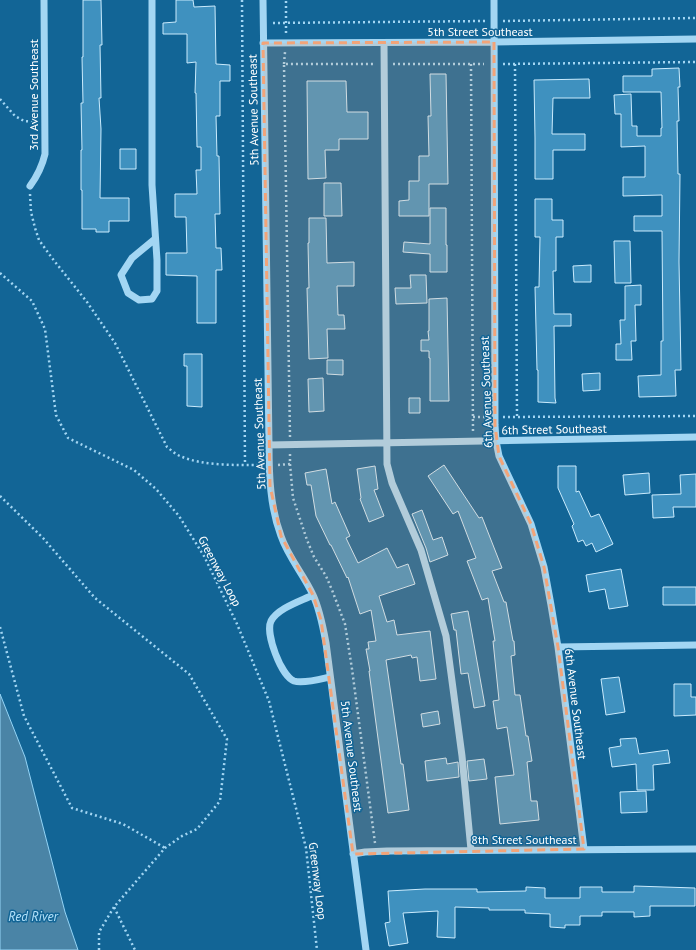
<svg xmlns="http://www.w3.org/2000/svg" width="696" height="950" viewBox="0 0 696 950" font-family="'PT Sans',sans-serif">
  <rect width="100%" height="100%" fill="#126596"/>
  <path fill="#4a84a6" stroke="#94d4f6" d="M 0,694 L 25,757 L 65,912 L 78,950 L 0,950 Z"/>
  <path fill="#3f91bf" stroke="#caebfd" d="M 83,0 L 101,0 L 102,45 L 100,45 L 101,98 L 99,98 L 101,129 L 100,198 L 129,198 L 129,221 L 109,221 L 109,232 L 96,232 L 96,229 L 82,229 L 82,190 L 81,190 L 81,150 L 82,150 L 81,103 L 83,103 L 82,57 L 83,57 Z
    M 176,0 L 193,0 L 194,7 L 215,6 L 216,64 L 230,65 L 230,81 L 220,81 L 220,116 L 216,116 L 217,156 L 219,156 L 220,214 L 215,214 L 216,248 L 221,248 L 222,270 L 216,270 L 216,323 L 197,323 L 197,276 L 166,275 L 166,253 L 187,253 L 186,217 L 175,217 L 175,194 L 197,194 L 196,170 L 201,170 L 201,147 L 197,147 L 196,93 L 195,93 L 196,62 L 187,63 L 187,34 L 163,34 L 163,23 L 176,22 Z
    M 679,68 L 680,87 L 678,87 L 679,121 L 677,121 L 678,174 L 680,174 L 679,262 L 681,370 L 675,370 L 676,396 L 639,397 L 638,376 L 661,375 L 661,341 L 663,341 L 662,231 L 634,231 L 634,216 L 662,216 L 662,195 L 623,196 L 623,177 L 645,177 L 645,146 L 621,147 L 621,114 L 615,114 L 614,95 L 631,94 L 632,126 L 637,126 L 637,136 L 661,136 L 661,128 L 662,128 L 661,92 L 623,92 L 623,76 L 652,76 L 652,69 Z
    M 430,74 L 446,74 L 448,184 L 429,184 L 429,216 L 399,216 L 399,201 L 409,200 L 409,181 L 419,181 L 419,156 L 429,156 L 428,116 L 431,116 Z
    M 589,79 L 590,98 L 553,98 L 552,134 L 585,134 L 585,150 L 553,150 L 553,179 L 535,179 L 535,138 L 534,80 Z
    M 307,81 L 346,81 L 347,112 L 368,112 L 368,139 L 339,139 L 339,150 L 325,150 L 326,178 L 308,179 Z
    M 120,149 L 136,149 L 136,169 L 120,169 Z
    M 324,183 L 341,183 L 342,216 L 324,216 Z
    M 535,199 L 552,199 L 552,220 L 563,220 L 563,237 L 556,237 L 556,271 L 553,271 L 554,314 L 571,314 L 571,326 L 554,326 L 555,398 L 556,403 L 538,402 L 538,370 L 537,370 L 535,287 L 539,287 L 540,237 L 535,237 Z
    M 430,208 L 446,208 L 446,245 L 447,245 L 447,272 L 430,272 L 430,254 L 403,252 L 404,242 L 430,244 Z
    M 309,218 L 326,218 L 327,263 L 354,262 L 354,286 L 337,286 L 338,315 L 344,315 L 345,329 L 327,329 L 328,358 L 309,359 L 307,288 L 309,288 L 308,243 L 309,243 Z
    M 614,241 L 630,241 L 631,283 L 615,283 Z
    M 591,265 L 591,282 L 574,282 L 573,266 Z
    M 410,275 L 426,275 L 427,303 L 396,304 L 395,288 L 411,288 Z
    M 641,285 L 641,305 L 635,305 L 636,341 L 631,341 L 632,360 L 616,360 L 616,344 L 621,344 L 620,320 L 625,320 L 625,286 Z
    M 447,298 L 449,401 L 430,401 L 430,358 L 429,358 L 429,351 L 421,351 L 421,340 L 429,340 L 428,331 L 429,331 L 429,299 Z
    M 184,354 L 202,354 L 202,407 L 187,406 L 187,366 L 184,366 Z
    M 327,360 L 343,360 L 343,375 L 327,374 Z
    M 600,373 L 600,390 L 583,391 L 582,374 Z
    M 323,378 L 324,411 L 309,412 L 308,379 Z
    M 409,398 L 420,398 L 420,413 L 409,413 Z
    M 444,465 L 479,518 L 482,517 L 502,568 L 492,571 L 504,602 L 506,602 L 513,641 L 514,641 L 515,655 L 511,656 L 515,695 L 520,695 L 526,736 L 528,736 L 532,761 L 527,762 L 531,801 L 537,801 L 539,820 L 500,824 L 495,777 L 514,775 L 507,727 L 497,729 L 493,701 L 499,700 L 493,641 L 495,641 L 488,598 L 482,600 L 467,561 L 476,558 L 458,511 L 453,514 L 428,476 Z
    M 375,466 L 378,489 L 374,490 L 384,516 L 369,522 L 360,499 L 361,498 L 357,469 Z
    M 558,466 L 576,466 L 576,492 L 579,491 L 591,517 L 599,514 L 613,544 L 596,552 L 592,543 L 586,546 L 583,540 L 578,542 L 572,526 L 574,524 L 558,488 Z
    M 326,469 L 332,504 L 335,502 L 350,536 L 346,538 L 358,563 L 387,548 L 397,568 L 408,564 L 415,584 L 379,596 L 387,622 L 394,620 L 397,635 L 430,631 L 436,679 L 420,681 L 417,657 L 412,658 L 411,655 L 386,660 L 401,764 L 403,764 L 409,810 L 388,813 L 369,671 L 370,671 L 366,649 L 369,649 L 368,642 L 376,641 L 371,610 L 360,614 L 348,577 L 347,578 L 331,545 L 330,545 L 316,516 L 311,485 L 307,485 L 305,473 Z
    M 649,473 L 650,493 L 625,495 L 623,475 Z
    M 696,474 L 696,507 L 673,507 L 674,517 L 653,518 L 652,495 L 681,494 L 680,475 Z
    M 422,510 L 433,540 L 442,537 L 448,555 L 430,562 L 426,548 L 412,514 Z
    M 621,569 L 628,606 L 609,609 L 605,589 L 589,592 L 586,575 Z
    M 663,587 L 696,587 L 696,605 L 663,605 Z
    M 468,611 L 485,706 L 474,708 L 468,673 L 461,674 L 456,630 L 454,630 L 451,614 Z
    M 619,677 L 625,712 L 606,715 L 601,679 Z
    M 674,684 L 691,684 L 691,697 L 696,697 L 696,715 L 674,716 Z
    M 438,711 L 440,724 L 423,727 L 421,714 Z
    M 636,738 L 639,754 L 668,750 L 670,763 L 653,765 L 654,790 L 637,790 L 636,764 L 612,767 L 609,748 L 621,746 L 620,739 Z
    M 446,758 L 447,764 L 458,762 L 459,777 L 427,781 L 425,761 Z
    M 484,759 L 487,779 L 469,781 L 467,761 Z
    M 646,791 L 647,812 L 621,813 L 620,792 Z
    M 634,886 L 695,888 L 695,906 L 650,906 L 650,916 L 634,917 L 634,912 L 602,912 L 602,916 L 580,916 L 580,925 L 565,925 L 565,928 L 550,927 L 550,914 L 525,913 L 525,910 L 489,910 L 489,908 L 455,907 L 455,938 L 437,937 L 438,911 L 403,913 L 408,943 L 389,946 L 385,923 L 390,922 L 388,891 L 425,889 L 477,889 L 477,892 L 526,891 L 526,887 L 545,888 L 545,898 L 580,898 L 580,887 L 602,887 L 602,892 L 634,892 Z"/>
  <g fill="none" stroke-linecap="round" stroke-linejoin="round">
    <path stroke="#a3d6f3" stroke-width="2.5" stroke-dasharray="2 3" stroke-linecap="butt" d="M 242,0 L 245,465
      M 503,21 L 696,18
      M 273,23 L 486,21
      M 286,33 L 286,0
      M 284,64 L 285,52
      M 393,64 L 484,64
      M 471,64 L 473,433
      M 503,64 L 696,62
      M 515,64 L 517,417
      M 0,99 L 15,116 L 24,121 L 37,122
      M 30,194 L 31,212 L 35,228 L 39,240 L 52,258 L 87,302 L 115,343 L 167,447 C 171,450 175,454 180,456 C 202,466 237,465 261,465
      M 0,273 L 32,301 L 45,329 L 56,415 L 68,438 L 134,470 L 156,489 L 179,516 L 204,556 L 237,624 L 269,701 L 306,848 L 317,950
      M 473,417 L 486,417
      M 503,417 L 696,416
      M 290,437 L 284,64 L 374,64
      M 290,464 L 293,498 L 307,540 L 314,557 L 326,576 L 332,590 L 345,624 L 352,669 L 375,843
      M 278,465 L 290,464 L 290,454
      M 0,496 L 43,538 L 95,598 L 189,674 L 227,739 L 220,801 L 197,829 L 182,836 L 165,848 L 114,907 L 135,950
      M 0,627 L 24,716 L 72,808 L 123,824 L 165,848
      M 99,950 L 99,932 L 114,907"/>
    <path stroke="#a3d6f3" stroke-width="7" d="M 152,0 L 152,185 L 157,260 L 157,291 L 152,299 L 139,300 L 128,293 L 121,275 L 132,258 L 155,239
      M 263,0 L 269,445 C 269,475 270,507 281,536 C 288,557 304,575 313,595 C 320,610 323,627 326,643 L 366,950
      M 494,0 L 495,425 L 496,441 L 499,456 L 531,524 L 544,567 L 551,605 L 558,647 L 584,849
      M 263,43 L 494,42 L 696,39
      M 384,43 L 387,464 L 392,483 L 421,550 L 446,636 L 462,756 L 471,850
      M 30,186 C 38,175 42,167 45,154 L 44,0
      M 269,445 L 696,437
      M 313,595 C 301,601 278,608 271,621 C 265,633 281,676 294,681 C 303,684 321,679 330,677
      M 558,647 L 696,645
      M 353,854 L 365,852 L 387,851 L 696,849"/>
  </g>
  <path fill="#f2a479" fill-opacity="0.2" stroke="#f2a479" stroke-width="3" stroke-dasharray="8 5" stroke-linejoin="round" d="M 494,42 L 495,425 L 499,456 L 531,524 L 544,567 L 558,647 L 584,849 L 353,854 L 321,620 L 313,595 L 281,536 L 270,486 L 263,43 Z"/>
  <g text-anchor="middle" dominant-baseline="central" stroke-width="3" stroke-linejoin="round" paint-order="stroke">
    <g font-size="12" fill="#fff" stroke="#126596">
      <text x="480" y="31">5th Street Southeast</text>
      <text transform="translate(33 95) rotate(-90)">3rd Avenue Southeast</text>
      <text transform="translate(253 110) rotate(-91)">5th Avenue Southeast</text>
      <text transform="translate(486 392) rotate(-92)">6th Avenue Southeast</text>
      <text transform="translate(554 429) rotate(-1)">6th Street Southeast</text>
      <text transform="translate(259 434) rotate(-92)">5th Avenue Southeast</text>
      <text transform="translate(220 571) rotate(62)">Greenway Loop</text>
      <text transform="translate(576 704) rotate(83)">6th Avenue Southeast</text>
      <text transform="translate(352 756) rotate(83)">5th Avenue Southeast</text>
      <text x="524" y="839">8th Street Southeast</text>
      <text transform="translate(318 881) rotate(83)">Greenway Loop</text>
    </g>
    <g font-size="13" font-style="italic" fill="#b3e1fa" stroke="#126596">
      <text x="33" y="916">Red River</text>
    </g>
  </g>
</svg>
